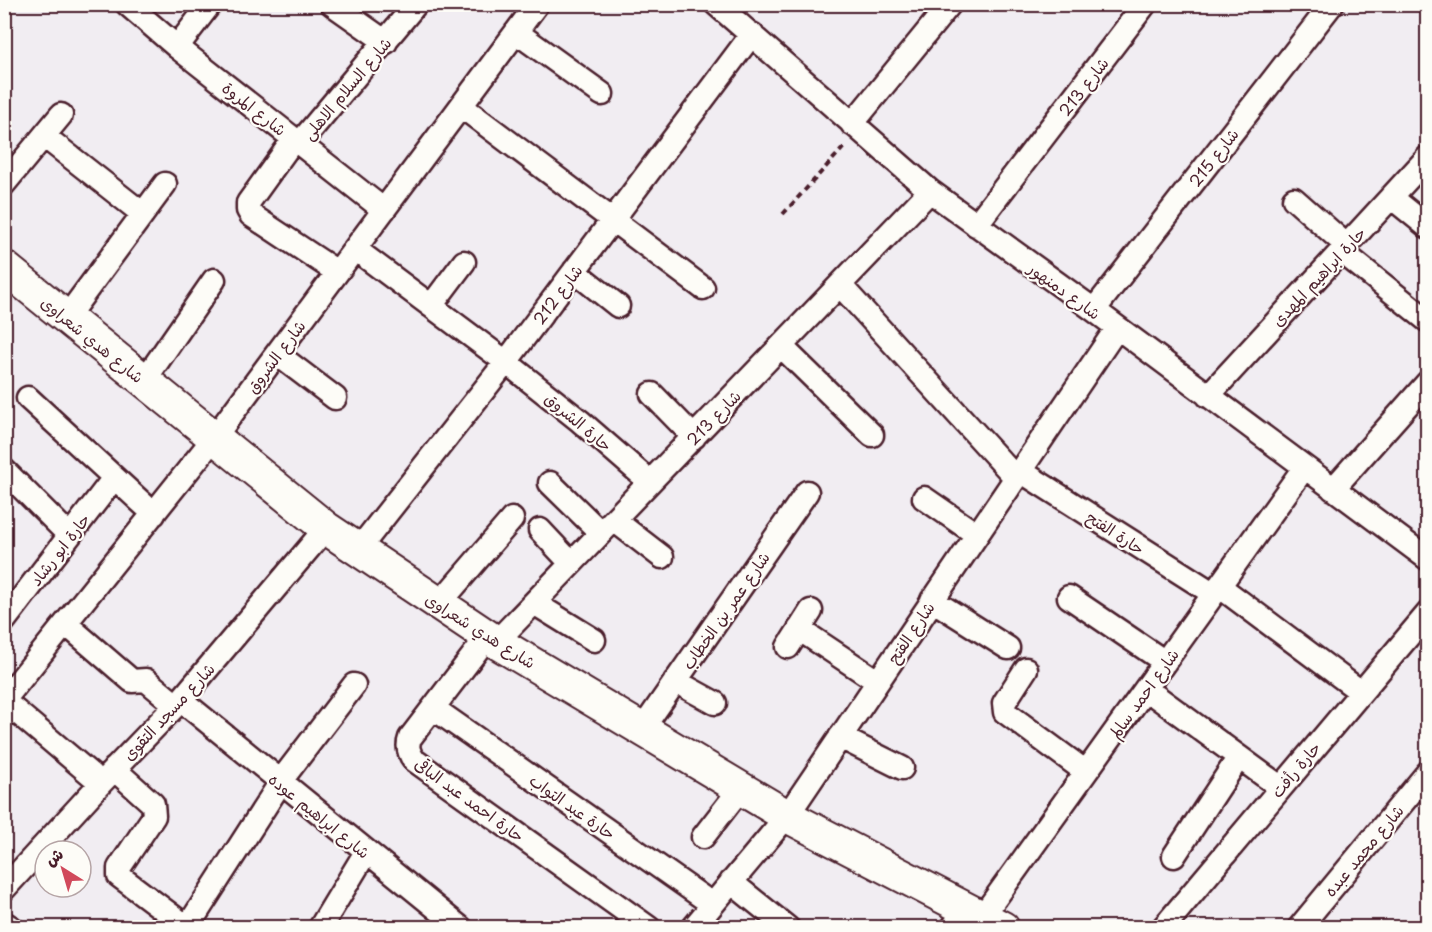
<svg xmlns="http://www.w3.org/2000/svg" width="1432" height="932" viewBox="0 0 1432 932" font-family="'Playpen Sans','Playpen Sans Arabic',sans-serif">
  <rect width="100%" height="100%" fill="#f1edf2"/>
  <filter id="ink" filterUnits="userSpaceOnUse"><feTurbulence type="fractalNoise" baseFrequency=".0167" numOctaves="2"/><feDisplacementMap in="SourceGraphic" scale="12" xChannelSelector="R" yChannelSelector="G"/><feConvolveMatrix kernelMatrix="1 2 1 2 8 2 1 2 1" color-interpolation-filters="sRGB"/></filter>
  <g filter="url(#ink)">
    <g fill="none" stroke-linecap="round" stroke-linejoin="round">
      <g stroke="#4a1f2b" stroke-width="27">
        <path id="street" d="M 127,4 L 177,47 L 384,210
          M 332,4 L 386,42
          M 716,4 L 930,191 L 1094,310 L 1428,559
          M 516,32 L 602,94
          M 177,47 L 210,4
          M 461,106 L 703,288
          M 852,124 L 950,4
          M 44,136 L 143,214
          M 294,139 L 248,203 L 248,210 L 251,215 L 337,272
          M 299,144 L 416,4
          M 4,184 L 61,115
          M 1391,197 L 1428,227
          M 1294,199 L 1346,245
          M 976,225 L 1145,4
          M 355,249 L 506,362 L 580,421 L 650,482
          M 1341,251 L 1428,321
          M 574,271 L 618,306
          M 840,285 L 1015,477
          M 431,306 L 464,262
          M 1094,310 L 1332,4
          M 66,318 L 165,184
          M 781,346 L 872,435
          M 277,354 L 335,398
          M 144,381 L 214,280
          M 652,394 L 694,437
          M 1208,396 L 1428,157
          M 28,398 L 154,514
          M 4,470 L 69,535
          M 1019,470 L 1214,594
          M 550,483 L 601,533
          M 1333,489 L 1428,382
          M 924,498 L 976,534
          M 614,520 L 662,557
          M 540,530 L 571,563
          M 358,550 L 506,362 L 752,34
          M 1219,586 L 1361,692
          M 1069,597 L 1165,662
          M 932,600 L 1008,648
          M 534,603 L 594,640
          M 439,604 L 512,519
          M 4,621 L 114,478
          M 66,624 L 132,681 L 146,680 L 176,705
          M 799,629 L 877,681
          M 488,636 L 410,738 C 407,746 408,752 414,760 L 649,928
          M 496,642 L 930,191
          M 788,647 L 811,611
          M 1026,669 L 1004,703 L 1005,712 L 1086,772
          M 675,681 L 715,703
          M 1146,689 L 1280,787
          M 4,700 L 214,438 L 537,4
          M 181,700 L 461,928
          M 4,701 L 101,783
          M 433,708 L 712,904
          M 643,728 L 807,492
          M 840,737 L 902,768
          M 114,769 L 153,804 L 154,816 L 119,868 L 119,876 L 187,927
          M 703,837 L 741,788
          M 1174,856 L 1239,757
          M 731,882 L 788,928
          M 4,889 L 101,783 L 181,700 L 326,528
          M 982,917 L 1304,468
          M 4,923 L 12,928
          M 187,928 L 286,774 L 354,685
          M 320,928 L 366,852
          M 693,928 L 787,816 L 1117,328
          M 952,928 L 967,909
          M 1163,928 L 1428,613
          M 1299,928 L 1428,772"/>
      </g>
      <g stroke="#4a1f2b" stroke-width="36">
        <path id="secondary" d="M 4,267 L 326,528 L 496,642 L 787,816 L 1003,928"/>
      </g>
      <path stroke="#4a1f2b" stroke-width="4" stroke-dasharray="6 4.5" stroke-linecap="butt" d="M 783,214 L 845,146"/>
      <use href="#street" stroke="#fdfcf7" stroke-width="22"/>
      <use href="#secondary" stroke="#fdfcf7" stroke-width="32"/>
    </g>
  </g>
  <g text-anchor="middle" dominant-baseline="central" stroke-width="4.5" stroke-linejoin="round" paint-order="stroke">
    <g font-size="16" fill="#4a1f2b" stroke="#fdfcf7">
      <text transform="translate(1083 86) rotate(-52)">شارع 213</text>
      <text transform="translate(346 88) rotate(-50)">شارع السلام الاهلى</text>
      <text transform="translate(255 108) rotate(38)">شارع المروة</text>
      <text transform="translate(1213 157) rotate(-52)">شارع 215</text>
      <text transform="translate(1318 276) rotate(-47)">حارة ابراهيم المهدى</text>
      <text transform="translate(1065 290) rotate(36)">شارع دمنهور</text>
      <text transform="translate(557 294) rotate(-53)">شارع 212</text>
      <text transform="translate(93 339) rotate(39)">شارع هدي شعراوى</text>
      <text transform="translate(275 356) rotate(-53)">شارع الشروق</text>
      <text transform="translate(713 417) rotate(-46)">شارع 213</text>
      <text transform="translate(579 421) rotate(40)">حارة الشروق</text>
      <text transform="translate(1116 532) rotate(33)">حارة الفتح</text>
      <text transform="translate(59 549) rotate(-52)">حارة ابو رشاد</text>
      <text transform="translate(725 610) rotate(-55)">شارع عمر بن الخطاب</text>
      <text transform="translate(481 630) rotate(32)">شارع هدي شعراوى</text>
      <text transform="translate(910 632) rotate(-56)">شارع الفتح</text>
      <text transform="translate(1143 693) rotate(-54)">شارع احمد سالم</text>
      <text transform="translate(168 711) rotate(-47)">شارع مسجد التقوى</text>
      <text transform="translate(1295 769) rotate(-50)">حارة رأفت</text>
      <text transform="translate(470 799) rotate(36)">حارة احمد عبد الباقى</text>
      <text transform="translate(573 806) rotate(35)">حارة عبد التواب</text>
      <text transform="translate(320 815) rotate(39)">شارع ابراهيم عوده</text>
      <text transform="translate(1363 850) rotate(-50)">شارع محمد عبده</text>
    </g>
  </g>
  <rect width="1432" height="932" fill="none" stroke="#fdfcf7" stroke-width="24"/>
  <rect x="12" y="12" width="1408" height="908" fill="none" stroke="#4a1f2b" stroke-width="2" filter="url(#ink)"/>
  <g transform="translate(63 869) rotate(323)"><circle r="28" fill="#fdfcf7" stroke="#b5a4a5" stroke-width="1.5"/>
  <path d="M0-4.5L10 22L0 15L-10 22Z" fill="#d1495b"/>
  <text y="-9" font-size="16" font-weight="bold" text-anchor="middle" fill="#4a1f2b">ش</text>
  </g>
</svg>
